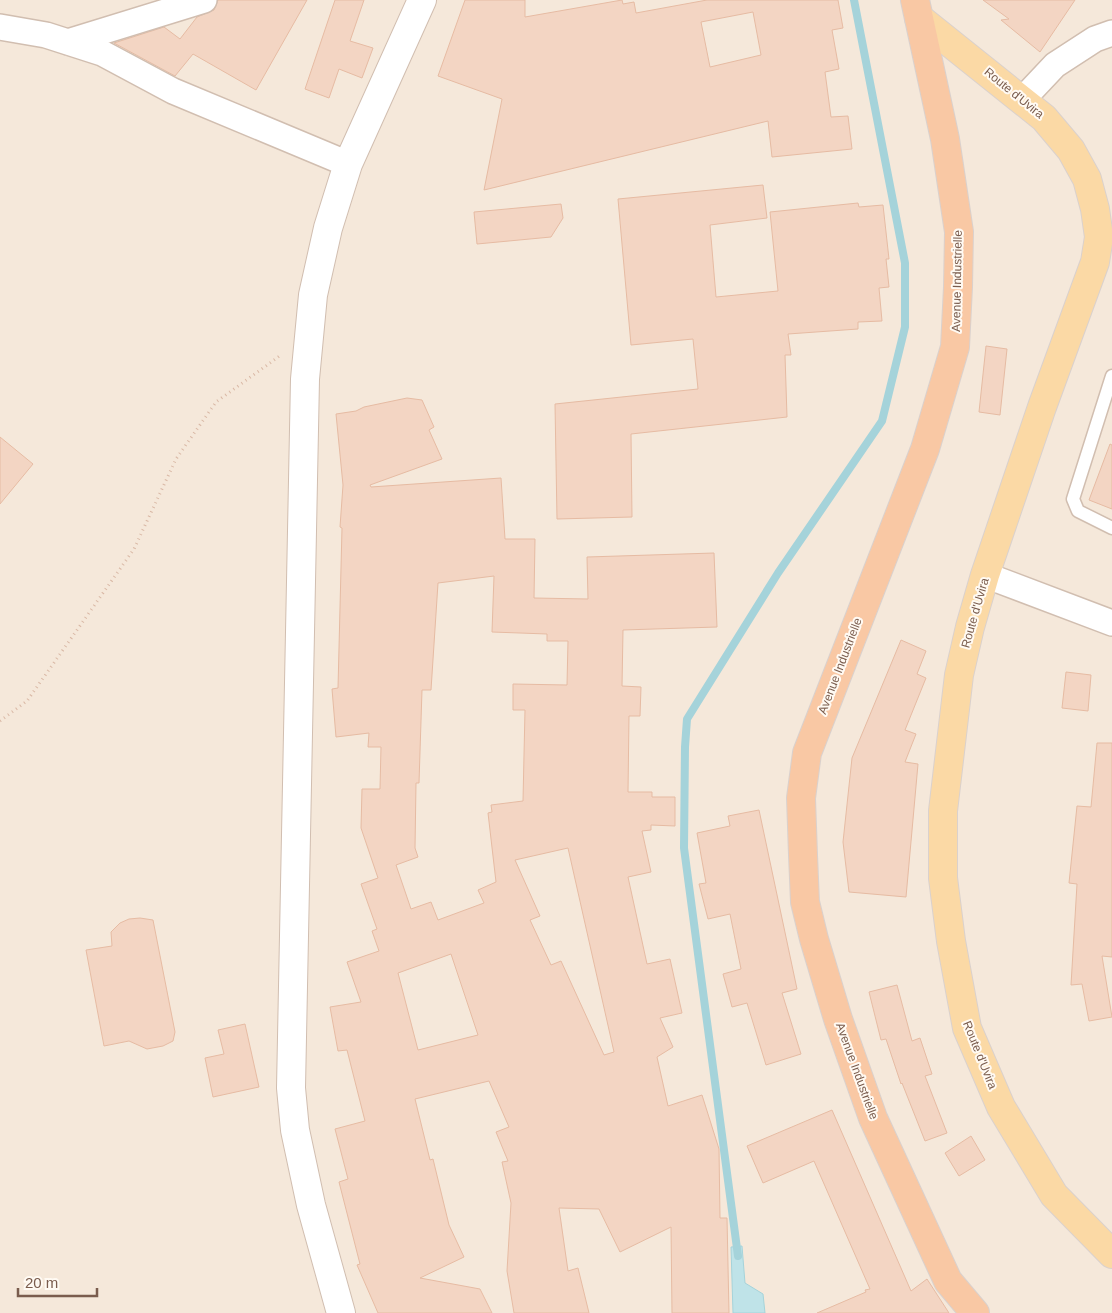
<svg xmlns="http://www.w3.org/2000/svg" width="1112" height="1313" viewBox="0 0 1112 1313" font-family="Arial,sans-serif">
  <rect width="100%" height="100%" fill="#fdf6ec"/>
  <path fill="#f5e8da" d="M 0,0 L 1112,0 L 1112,1313 L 0,1313 Z"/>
  <path fill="#bfe3e8" stroke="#a5d3da" d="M 742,1246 L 745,1283 L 763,1294 L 765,1313 L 733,1313 L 731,1247 Z"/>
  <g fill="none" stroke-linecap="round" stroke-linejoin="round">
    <path stroke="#a5d3da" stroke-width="8" d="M 738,1256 L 684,848 L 685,747 L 687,719 L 778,573 L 882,421 L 905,327 L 905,263 L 854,0"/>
  </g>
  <path fill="#f3d5c3" stroke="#e6bba3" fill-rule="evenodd" d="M 218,0 L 307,0 L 256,90 L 193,54 L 175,76 L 114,43 L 164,27 L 180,39 L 197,17 L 214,10 Z
    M 335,0 L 364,0 L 350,41 L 373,48 L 362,78 L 339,69 L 329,98 L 305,89 Z
    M 465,0 L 525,0 L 525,17 L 622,0 L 623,4 L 634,2 L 636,13 L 707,0 L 838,0 L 843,28 L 832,30 L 839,69 L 825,72 L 831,117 L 848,116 L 852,149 L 772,157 L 768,121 L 484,190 L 502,99 L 438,76 ZM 753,12 L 761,55 L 710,67 L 701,22 Z
    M 983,0 L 1075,0 L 1040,52 L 1001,20 L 1009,19 Z
    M 763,185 L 767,218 L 710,225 L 716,297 L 778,291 L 770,212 L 858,203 L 859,207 L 883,205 L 889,259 L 886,259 L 889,287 L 879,288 L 882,321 L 858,322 L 858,329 L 788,334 L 791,355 L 785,355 L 787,417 L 631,434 L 632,517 L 557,519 L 555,404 L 698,389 L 693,339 L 631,345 L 618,199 Z
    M 561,204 L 563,218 L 551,237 L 477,244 L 474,212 Z
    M 986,346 L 1007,349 L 1000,415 L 979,412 Z
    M 407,398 L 422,400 L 434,427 L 429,430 L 442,459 L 370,485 L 371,487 L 501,478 L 505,539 L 535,539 L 534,598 L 588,599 L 587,557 L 714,553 L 717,627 L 623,630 L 622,686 L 641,687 L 640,716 L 629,716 L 628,792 L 652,792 L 652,797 L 675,797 L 675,826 L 651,825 L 651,830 L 642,831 L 651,872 L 628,877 L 647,964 L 670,959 L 682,1013 L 660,1018 L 673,1047 L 657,1057 L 668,1106 L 702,1095 L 719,1149 L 720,1218 L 727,1218 L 729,1313 L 672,1313 L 671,1227 L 620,1252 L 599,1209 L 559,1208 L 568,1271 L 578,1268 L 589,1313 L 514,1313 L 507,1271 L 511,1203 L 502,1162 L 508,1161 L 496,1132 L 509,1127 L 489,1081 L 415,1099 L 430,1160 L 433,1159 L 449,1225 L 464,1257 L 420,1278 L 480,1289 L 492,1313 L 378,1313 L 357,1265 L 360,1264 L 339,1182 L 348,1179 L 335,1129 L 365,1121 L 347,1050 L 338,1051 L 330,1007 L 361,1002 L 347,962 L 379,951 L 372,931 L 377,929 L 361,884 L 378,878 L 361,828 L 362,789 L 380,789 L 381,747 L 368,747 L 369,733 L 336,737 L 332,689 L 338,688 L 342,528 L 340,527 L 343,485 L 336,414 L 356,411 L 364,407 ZM 494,576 L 492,632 L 547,634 L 547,641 L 568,641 L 567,685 L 513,684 L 513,710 L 525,710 L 523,801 L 491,805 L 492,812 L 488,813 L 496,882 L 478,890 L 484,903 L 438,920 L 431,902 L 411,909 L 396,865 L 418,857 L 415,848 L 416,783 L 419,783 L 422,690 L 431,690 L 438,583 ZM 568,848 L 614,1052 L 604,1055 L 561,961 L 551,965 L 530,920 L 540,916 L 515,860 ZM 451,954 L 478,1035 L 418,1050 L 398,973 Z
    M 0,437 L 33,464 L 0,504 Z
    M 1110,444 L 1112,445 L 1112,509 L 1089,500 Z
    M 901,640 L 926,651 L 917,674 L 926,678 L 905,730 L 916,734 L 905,762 L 918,764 L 906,897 L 849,892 L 843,842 L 852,758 Z
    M 1066,672 L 1091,675 L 1088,711 L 1062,708 Z
    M 1097,743 L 1112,743 L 1112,957 L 1102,956 L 1112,1017 L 1089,1021 L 1082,984 L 1071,985 L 1077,884 L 1069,883 L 1077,806 L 1091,807 Z
    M 759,810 L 797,989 L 782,993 L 801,1054 L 766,1065 L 747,1003 L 732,1007 L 723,974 L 741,969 L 730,914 L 708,919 L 699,884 L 706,883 L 697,833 L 730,826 L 728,816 Z
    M 140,918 L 153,920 L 175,1032 L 173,1041 L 163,1046 L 147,1049 L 129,1041 L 104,1046 L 86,950 L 112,946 L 111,932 L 120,923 L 129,919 Z
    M 897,985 L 912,1041 L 920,1038 L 932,1074 L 925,1076 L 947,1133 L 925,1141 L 902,1083 L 901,1084 L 886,1039 L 881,1040 L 869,992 Z
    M 245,1024 L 259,1087 L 213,1097 L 205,1058 L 224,1054 L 218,1030 Z
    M 832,1110 L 911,1291 L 927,1279 L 949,1313 L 817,1313 L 866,1292 L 865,1290 L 870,1289 L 814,1161 L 763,1183 L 747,1146 Z
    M 971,1136 L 985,1160 L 959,1176 L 945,1153 Z"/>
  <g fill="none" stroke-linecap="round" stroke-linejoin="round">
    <g stroke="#d1beb0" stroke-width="15">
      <path id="service" d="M 1112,376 L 1073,499 L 1078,511 L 1112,528"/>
    </g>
    <g stroke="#d1beb0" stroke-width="28">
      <path id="minor" d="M 0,27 L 46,35 L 102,53 L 173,91 L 348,164
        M 68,42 L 204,0
        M 1022,100 L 1055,65 L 1095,39 L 1112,33
        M 985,575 L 1112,623"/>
    </g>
    <g stroke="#d1beb0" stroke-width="30">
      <path id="tertiary" d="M 341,1313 L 311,1205 L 295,1130 L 291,1088 L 305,379 L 313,295 L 328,228 L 348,164 L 422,0"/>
    </g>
    <g stroke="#dad1cd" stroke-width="30">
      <path id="primary" d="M 919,18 L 1044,118 L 1071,150 L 1087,179 L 1095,209 L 1099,237 L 1095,262 L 1042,407 L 985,575 L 970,627 L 959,675 L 943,811 L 943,878 L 951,941 L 967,1028 L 1001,1107 L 1054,1195 L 1112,1254"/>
    </g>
    <g stroke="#dad1cd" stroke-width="30">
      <path id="trunk" d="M 915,0 L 945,139 L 959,232 L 958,287 L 955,347 L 925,449 L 807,753 L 801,798 L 803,855 L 805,902 L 814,939 L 838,1019 L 873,1118 L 948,1281 L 975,1313"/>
    </g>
    <path stroke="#d9b8a5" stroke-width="3" stroke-dasharray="1 4" stroke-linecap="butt" d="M 0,721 L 27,701 L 134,549 L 176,459 L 216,402 L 281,355"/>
    <use href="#service" stroke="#fff" stroke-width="12"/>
    <use href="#minor" stroke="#fff" stroke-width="25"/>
    <use href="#tertiary" stroke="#fff" stroke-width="28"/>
    <use href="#primary" stroke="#fbd9a5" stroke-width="28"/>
    <use href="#trunk" stroke="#f9c8a4" stroke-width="28"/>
  </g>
  <g text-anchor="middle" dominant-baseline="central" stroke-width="4" stroke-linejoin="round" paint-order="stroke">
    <g font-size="12" fill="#7a5c4d" stroke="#fffaf3">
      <text transform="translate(1014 93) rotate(39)">Route d'Uvira</text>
      <text transform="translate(957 281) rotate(-89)">Avenue Industrielle</text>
      <text transform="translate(975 613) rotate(-74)">Route d'Uvira</text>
      <text transform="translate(840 666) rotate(-69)">Avenue Industrielle</text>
      <text transform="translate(980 1055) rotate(68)">Route d'Uvira</text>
      <text transform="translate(857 1071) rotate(70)">Avenue Industrielle</text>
    </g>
  </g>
  <path d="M18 1288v8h79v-8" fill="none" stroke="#7a5c4d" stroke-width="2.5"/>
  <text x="25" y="1288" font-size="15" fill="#7a5c4d" stroke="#fffaf3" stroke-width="4" paint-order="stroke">20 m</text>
</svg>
